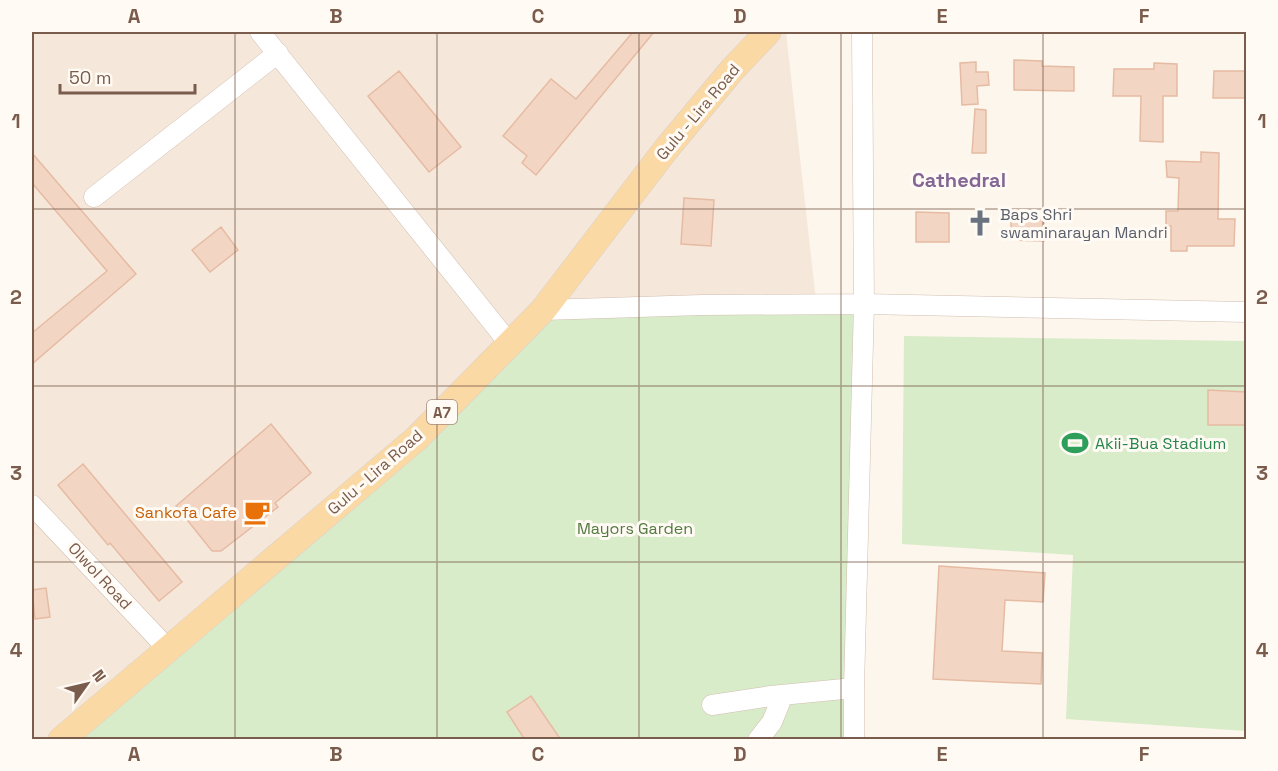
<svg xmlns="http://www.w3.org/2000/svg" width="1278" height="771" viewBox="0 0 1278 771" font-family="'Space Grotesk',sans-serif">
  <rect width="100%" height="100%" fill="#fdf6ec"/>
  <path fill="#f5e8da" d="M 32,32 L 786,32 L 865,739 L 32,739 Z"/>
  <path fill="#d8ecc9" d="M 857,307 L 848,739 L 61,740 L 417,438 L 529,320 Z
    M 904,336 L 1246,341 L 1246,731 L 1066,719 L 1073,555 L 902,544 Z"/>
  <path fill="#f3d5c3" stroke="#e6bba3" stroke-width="1.5" d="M 633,32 L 654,32 L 536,175 L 522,163 L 527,156 L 503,136 L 551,79 L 576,99 Z
    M 1014,60 L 1042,61 L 1042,66 L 1074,67 L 1074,91 L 1014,90 Z
    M 976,62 L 976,72 L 988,72 L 989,85 L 977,86 L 978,104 L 962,105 L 960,63 Z
    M 1154,63 L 1177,64 L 1177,96 L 1163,96 L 1163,142 L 1140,141 L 1141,96 L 1113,96 L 1114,69 L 1154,69 Z
    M 399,71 L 461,147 L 429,172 L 368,96 Z
    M 1214,71 L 1246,71 L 1246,98 L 1213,98 Z
    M 975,109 L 986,110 L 986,153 L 972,153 Z
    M 1201,152 L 1219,153 L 1218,219 L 1235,219 L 1234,246 L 1187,246 L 1187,251 L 1171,251 L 1171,226 L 1166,226 L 1166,211 L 1178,211 L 1179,178 L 1167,177 L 1166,161 L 1201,162 Z
    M 32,153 L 136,274 L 32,364 L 32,333 L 107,271 L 32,183 Z
    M 684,198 L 714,200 L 711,246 L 681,244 Z
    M 916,212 L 949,213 L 949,242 L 916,242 Z
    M 1011,216 L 1044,217 L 1044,241 L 1011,240 Z
    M 221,227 L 238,250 L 210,272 L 192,250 Z
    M 1208,390 L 1246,392 L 1246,425 L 1208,425 Z
    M 271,424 L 311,473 L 275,503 L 278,507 L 221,551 L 212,551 L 176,506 Z
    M 83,464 L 182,582 L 159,601 L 110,543 L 108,545 L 58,485 Z
    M 939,566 L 1045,573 L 1043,602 L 1005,600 L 1002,651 L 1042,653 L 1041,684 L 933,679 Z
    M 46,588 L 50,617 L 35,619 L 32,590 Z
    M 531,696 L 561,740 L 525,740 L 507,712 Z"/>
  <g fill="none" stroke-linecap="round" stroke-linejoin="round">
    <g stroke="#d1beb0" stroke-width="21">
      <path id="minor" d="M 260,32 L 509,343
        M 94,197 L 278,53
        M 543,310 L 702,305 L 864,304 L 1246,312
        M 32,505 L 167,648
        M 712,705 L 771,696 L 854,688
        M 758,740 L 772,722 L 783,695
        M 854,740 L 854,688 L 864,304 L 862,32"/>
    </g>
    <g stroke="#dad1cd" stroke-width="27">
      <path id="major" d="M 61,740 L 417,438 L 543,310 L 667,148 L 732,70 L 768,32"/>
    </g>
    <use href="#minor" stroke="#fff" stroke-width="20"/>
    <use href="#major" stroke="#fbd9a5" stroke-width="26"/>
  </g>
  <path fill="none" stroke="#7a5c4d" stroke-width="1.5" stroke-opacity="0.55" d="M 235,32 L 235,740M 437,32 L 437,740M 639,32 L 639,740M 841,32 L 841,740M 1043,32 L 1043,740M 32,209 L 1246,209M 32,386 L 1246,386M 32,562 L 1246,562"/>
  <defs>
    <g id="church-bare" transform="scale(2.07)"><path d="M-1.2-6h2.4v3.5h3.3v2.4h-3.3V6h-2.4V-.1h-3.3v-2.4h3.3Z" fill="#6b7280" stroke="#fffaf3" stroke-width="2.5" paint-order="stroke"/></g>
    <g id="stadium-bare" transform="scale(2.07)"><path d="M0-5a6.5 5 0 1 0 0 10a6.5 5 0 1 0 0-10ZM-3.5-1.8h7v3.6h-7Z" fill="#2e9e5b" stroke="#fffaf3" stroke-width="2.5" paint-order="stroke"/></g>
    <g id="cafe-bare" transform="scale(2.07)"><path d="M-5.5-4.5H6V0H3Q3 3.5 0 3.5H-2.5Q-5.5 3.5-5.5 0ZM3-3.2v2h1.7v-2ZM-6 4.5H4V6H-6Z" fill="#e8710a" stroke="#fffaf3" stroke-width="2.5" paint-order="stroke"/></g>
  </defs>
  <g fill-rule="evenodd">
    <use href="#church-bare" x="980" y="223"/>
    <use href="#stadium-bare" x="1075" y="443"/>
    <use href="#cafe-bare" x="257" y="512"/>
  </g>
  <g text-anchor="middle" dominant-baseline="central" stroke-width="6" stroke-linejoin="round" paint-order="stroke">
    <rect fill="#fffaf3" stroke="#a28b7f" stroke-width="1.5" x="427" y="400" width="30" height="24" rx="4.5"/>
    <g font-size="15" font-weight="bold" fill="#7a5c4d">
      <text x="442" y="412">A7</text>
    </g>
    <g font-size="16" fill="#7a5c4d" stroke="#fffaf3">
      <text transform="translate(698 112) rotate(-50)">Gulu - Lira Road</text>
      <text transform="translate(375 472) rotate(-41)">Gulu - Lira Road</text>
      <text transform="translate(100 576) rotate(47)">Olwol Road</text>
    </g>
    <g font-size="16" fill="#5b616d" stroke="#fffaf3" text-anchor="start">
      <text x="1000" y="214">Baps Shri<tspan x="1000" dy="18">swaminarayan Mandri</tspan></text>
    </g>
    <g font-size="16" fill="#27864d" stroke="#fffaf3" text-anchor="start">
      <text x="1095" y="443">Akii-Bua Stadium</text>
    </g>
    <g font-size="16" fill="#c56008" stroke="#fffaf3" text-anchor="end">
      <text x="237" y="512">Sankofa Cafe</text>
    </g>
    <g font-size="16" fill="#537a41" stroke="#fffaf3">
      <text x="635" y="528">Mayors Garden</text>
    </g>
    <g font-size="20" font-weight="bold" fill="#846695" stroke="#fffaf3">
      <text x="959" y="180">Cathedral</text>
    </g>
  </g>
  <rect width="1278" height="771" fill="none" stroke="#fffaf3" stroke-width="66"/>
  <g transform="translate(87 684) rotate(56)" stroke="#fffaf3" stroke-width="4.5" paint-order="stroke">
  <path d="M0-4.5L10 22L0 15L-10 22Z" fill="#7a5c4d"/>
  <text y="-9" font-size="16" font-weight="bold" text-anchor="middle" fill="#7a5c4d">N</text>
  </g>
  <path d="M60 84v9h135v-9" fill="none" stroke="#7a5c4d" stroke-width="3"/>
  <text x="69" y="84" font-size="18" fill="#7a5c4d" stroke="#fffaf3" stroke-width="4.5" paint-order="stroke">50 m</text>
  <rect x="33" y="33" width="1212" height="705" fill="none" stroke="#7a5c4d" stroke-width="2"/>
  <g font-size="20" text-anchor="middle" font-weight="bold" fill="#7a5c4d">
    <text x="134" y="23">A</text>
    <text x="336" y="23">B</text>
    <text x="538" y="23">C</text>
    <text x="740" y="23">D</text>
    <text x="942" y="23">E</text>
    <text x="1144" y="23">F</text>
    <text x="16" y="128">1</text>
    <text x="1262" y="128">1</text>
    <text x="16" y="304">2</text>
    <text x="1262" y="304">2</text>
    <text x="16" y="480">3</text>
    <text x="1262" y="480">3</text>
    <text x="16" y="657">4</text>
    <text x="1262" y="657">4</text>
    <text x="134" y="761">A</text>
    <text x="336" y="761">B</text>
    <text x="538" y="761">C</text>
    <text x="740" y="761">D</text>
    <text x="942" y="761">E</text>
    <text x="1144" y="761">F</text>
  </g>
</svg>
